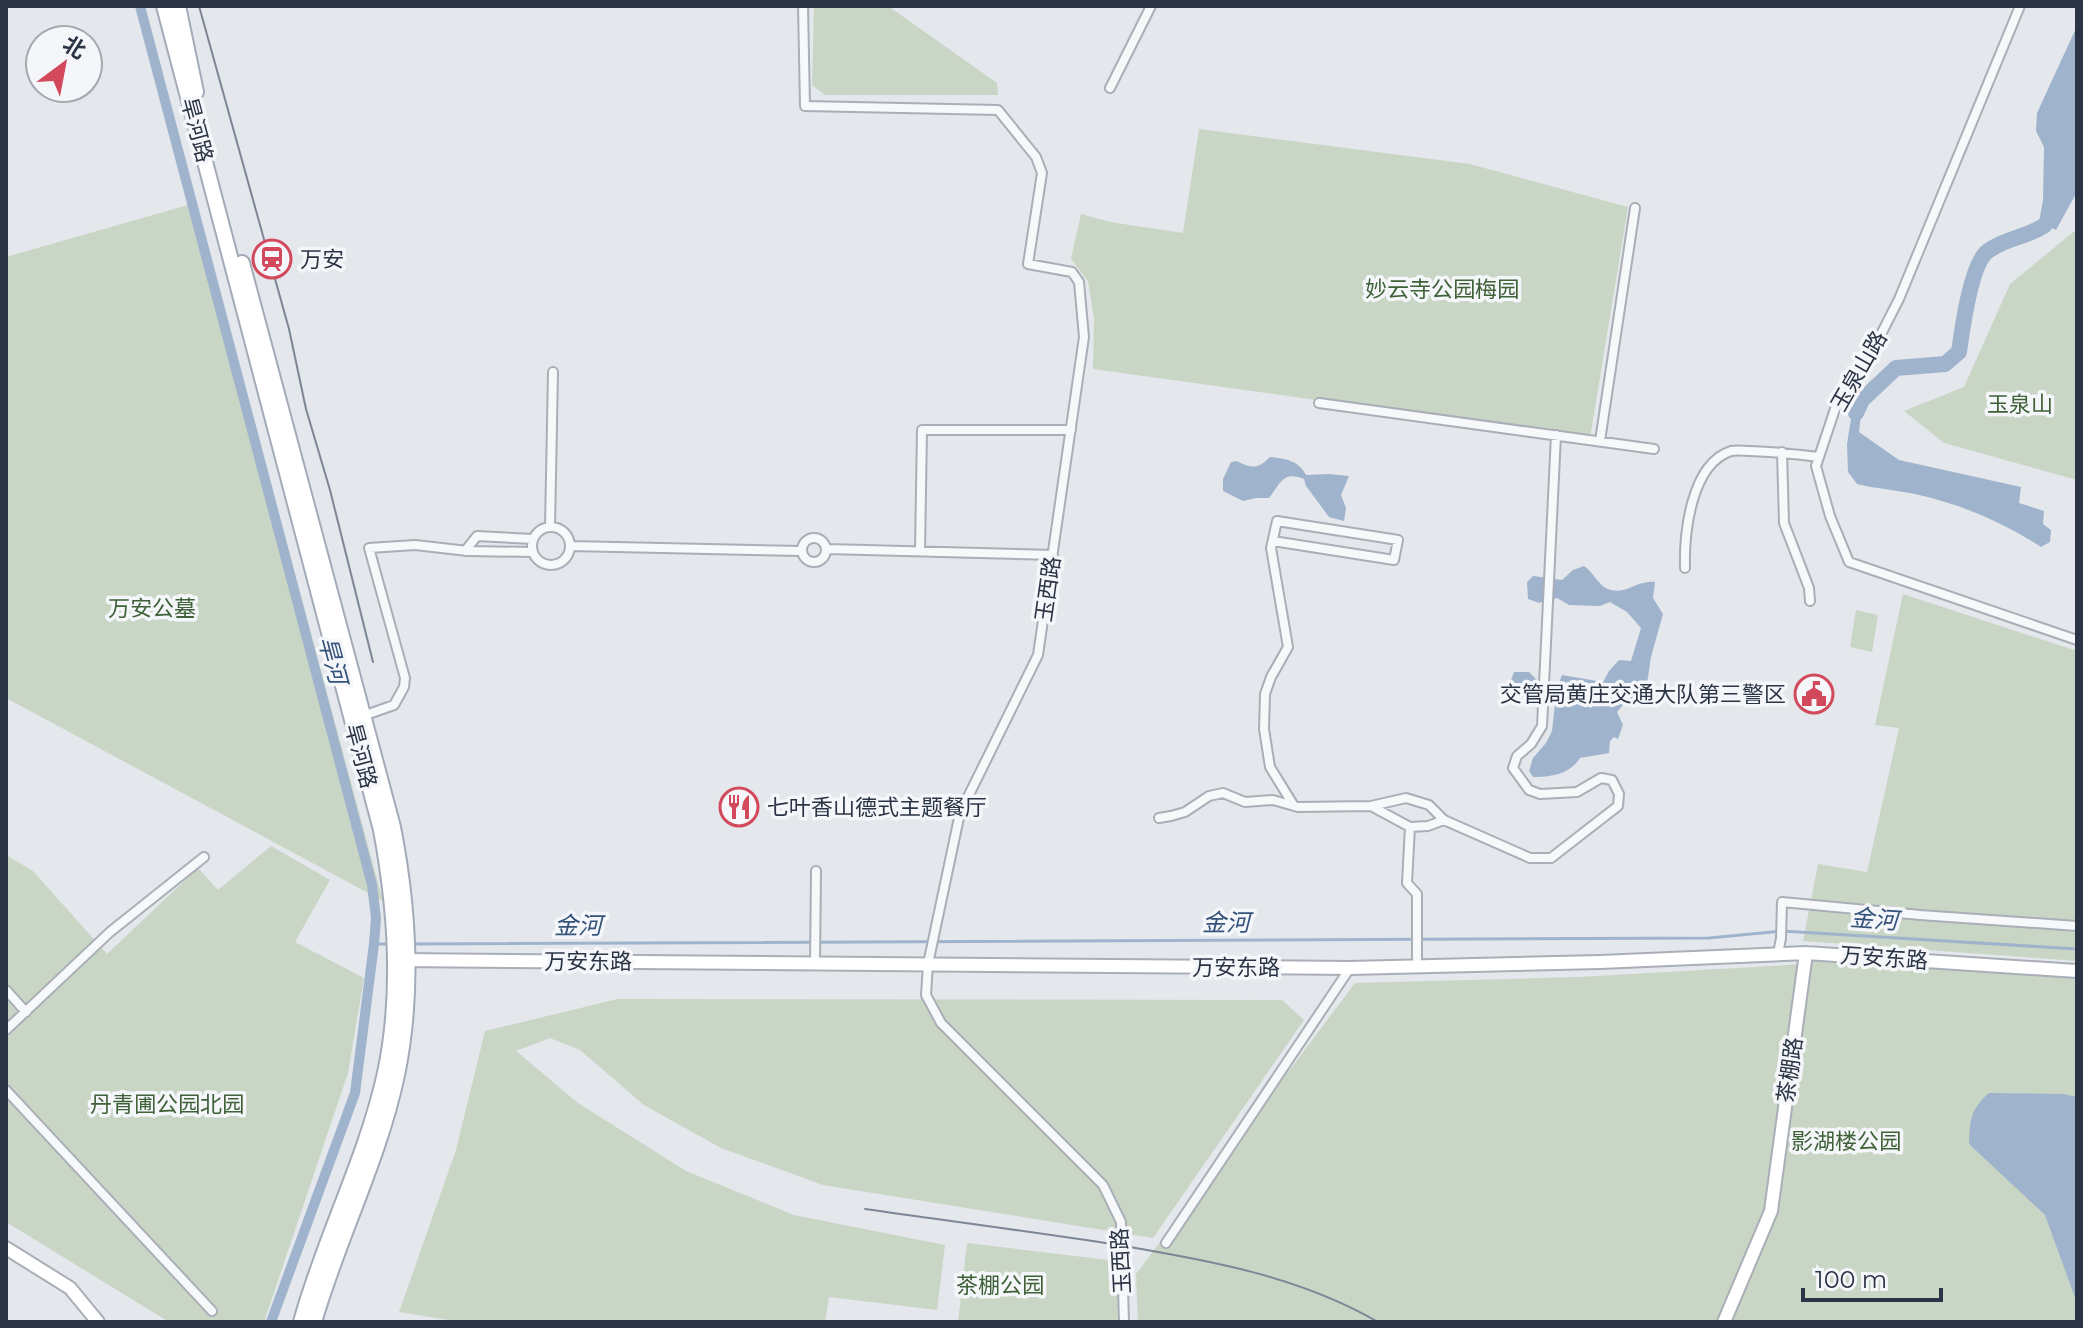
<svg xmlns="http://www.w3.org/2000/svg" width="2083" height="1328" viewBox="0 0 2083 1328" font-family="Montserrat,'Noto Sans SC',sans-serif">
  <rect width="100%" height="100%" fill="#e4e7ec"/>
  <path fill="#c9d6c5" d="M 814,6 L 888,6 L 997,83 L 998,95 L 825,95 L 812,85 Z
    M 1199,129 L 1470,164 L 1628,207 L 1590,438 L 1093,369 L 1094,319 L 1088,281 L 1071,259 L 1081,214 L 1110,222 L 1183,233 Z
    M 195,203 L 383,901 L 6,698 L 6,257 Z
    M 2077,229 L 2077,480 L 1944,443 L 1904,411 L 1964,387 L 2010,284 Z
    M 1903,594 L 2077,651 L 2077,961 L 1803,941 L 1818,864 L 1867,872 L 1899,728 L 1875,725 Z
    M 1856,610 L 1878,615 L 1872,652 L 1850,647 Z
    M 271,846 L 330,880 L 295,942 L 364,978 L 348,1073 L 264,1322 L 169,1322 L 6,1222 L 6,855 L 33,871 L 107,954 L 198,868 L 218,890 Z
    M 1811,957 L 2077,975 L 2077,1322 L 1138,1322 L 1136,1274 L 1355,983 L 1579,977 L 1805,964 Z
    M 618,999 L 1282,1000 L 1304,1020 L 1153,1238 L 823,1185 L 721,1148 L 644,1105 L 580,1050 L 550,1038 L 516,1051 L 578,1103 L 686,1171 L 794,1215 L 945,1245 L 937,1310 L 829,1297 L 825,1322 L 461,1322 L 399,1312 L 456,1150 L 485,1031 Z
    M 967,1243 L 1117,1261 L 1118,1322 L 958,1322 Z"/>
  <path fill="#9fb4cc" d="M 2077,26 L 2077,192 L 2056,230 L 2039,222 L 2043,200 L 2044,147 L 2036,131 L 2037,113 Z
    M 1852,412 L 1861,414 L 1859,432 L 1899,460 L 2021,487 L 2019,503 L 2044,511 L 2043,524 L 2051,530 L 2050,542 L 2041,547 C 2004,523 1963,505 1919,495 C 1898,490 1877,489 1857,484 L 1848,472 L 1847,444 Z
    M 1270,457 C 1286,459 1298,460 1306,475 L 1328,474 L 1349,476 L 1341,495 L 1346,508 L 1344,521 L 1329,517 L 1306,486 L 1304,479 C 1283,470 1280,484 1269,498 L 1256,498 L 1243,501 L 1223,491 L 1223,479 L 1231,462 L 1237,461 C 1252,469 1258,469 1270,457 Z
    M 1584,566 C 1594,573 1598,585 1608,589 C 1625,596 1638,579 1655,582 L 1653,598 L 1663,614 L 1651,657 L 1646,690 L 1623,705 L 1617,712 L 1623,725 L 1618,739 L 1614,737 L 1610,741 L 1609,753 L 1580,758 C 1570,774 1552,777 1533,777 L 1529,771 L 1533,758 L 1546,743 L 1552,731 L 1555,704 L 1532,690 L 1518,692 L 1510,683 L 1514,672 L 1529,672 L 1539,682 L 1559,683 L 1562,675 L 1603,682 L 1609,671 L 1619,660 L 1631,661 L 1641,628 L 1627,612 L 1610,602 L 1600,606 L 1569,605 L 1557,598 L 1539,603 L 1528,599 L 1527,582 L 1533,576 L 1562,580 L 1573,570 Z
    M 1989,1093 L 2063,1094 L 2077,1097 L 2077,1303 L 2045,1215 L 1969,1144 C 1970,1120 1970,1110 1989,1093 Z"/>
  <g fill="none" stroke-linecap="round" stroke-linejoin="round">
    <path stroke="#9fb4cc" stroke-width="3" d="M 374,944 L 390,944
      M 414,944 L 1709,938 L 1782,931 L 2077,949"/>
    <path stroke="#9fb4cc" stroke-width="10" d="M 140,6 L 372,885 L 376,918 L 374,944 L 355,1093 L 271,1322"/>
    <path stroke="#9fb4cc" stroke-width="16" d="M 1856,413 L 1862,400 L 1896,368 L 1945,364 L 1959,352 C 1962,330 1971,263 1988,251 C 2005,238 2028,237 2045,225"/>
    <g stroke="#a9aeb7" stroke-width="12">
      <path id="street" d="M 803,6 L 805,106 L 998,110 L 1036,157 L 1042,173 L 1028,264 L 1072,272 L 1079,282 L 1084,337 L 1038,655 L 960,813 L 928,964 L 926,995 L 941,1023 L 1103,1185 L 1121,1222 L 1124,1322
        M 2020,6 L 1899,299 L 1876,344 L 1839,397 L 1816,466 L 1830,516 L 1849,562 L 2077,640
        M 1110,88 L 1151,6
        M 1319,403 L 1654,449
        M 1600,441 L 1635,208
        M 1782,452 L 1784,523 L 1809,588 L 1810,601
        M 550,527 L 553,372
        M532 546a19 19 0 1 1 38 0a19 19 0 1 1-38 0Z
        M802 550a12 12 0 1 1 24 0a12 12 0 1 1-24 0Z
        M 1273,541 L 1394,560 L 1398,540 L 1277,521 L 1271,548 L 1288,647 L 1271,677 L 1265,694 L 1264,729 L 1270,767 L 1294,806
        M 570,546 L 802,551
        M 827,549 L 1053,555
        M 465,551 L 477,536 L 533,539
        M 920,551 L 922,430 L 1071,430
        M 1685,568 C 1684,533 1691,464 1731,451 C 1736,450 1745,451 1750,451 C 1774,452 1796,454 1819,457
        M 363,716 L 394,705 L 404,687 L 405,678 L 369,548 L 415,545 L 468,551 L 533,552
        M 1159,818 L 1171,816 L 1185,812 L 1209,796 L 1223,793 L 1245,802 L 1273,800 L 1298,807 L 1371,806
        M 1444,820 L 1530,858 L 1551,858 L 1618,806 L 1619,794 L 1612,780 L 1601,778 L 1577,792 L 1540,794 L 1529,790 L 1513,768 L 1517,756 L 1531,744 L 1542,726 L 1556,435
        M 1410,827 L 1371,806 L 1406,798 L 1429,805 L 1444,820 L 1428,826 L 1410,827 L 1407,883 L 1417,894 L 1417,966
        M 1778,954 L 1781,938 L 1782,902 L 1920,915 L 2077,926
        M 815,963 L 816,871
        M 6,990 L 26,1012
        M 6,1030 L 110,932 L 204,857
        M 6,1090 L 212,1311
        M 1166,1243 L 1350,968"/>
    </g>
    <g stroke="#a9aeb7" stroke-width="16">
      <path id="secondary" d="M 398,960 L 1350,968 L 1600,962 L 1806,953 L 2077,971
        M 6,1248 L 70,1288 L 98,1322
        M 1724,1322 L 1771,1211 L 1806,953"/>
    </g>
    <g stroke="#a3abb8" stroke-width="18">
      <path id="primary" d="M 164,6 L 381,830 C 396,910 402,993 385,1073 C 366,1159 324,1238 301,1322
        M 178,6 L 196,92
        M 242,263 L 393,827 C 409,909 414,993 397,1075 C 379,1160 338,1239 314,1322"/>
    </g>
    <use href="#street" stroke="#f7f8fa" stroke-width="8"/>
    <use href="#secondary" stroke="#fff" stroke-width="12"/>
    <use href="#primary" stroke="#fff" stroke-width="14"/>
    <path stroke="#7d8696" stroke-width="2" d="M 199,6 L 289,329 L 306,409 L 330,490 L 373,662
      M 865,1209 C 949,1221 1034,1232 1118,1245 C 1207,1260 1299,1276 1378,1322"/>
  </g>
  <defs>
    <g id="station-ring" transform="scale(2)"><circle r="9.5" fill="#f4f6f9" stroke="#d1495b" stroke-width="1.5"/><path d="M-3-6H3Q5-6 5-4V2Q5 4 3 4L4.5 6H3L1.5 4h-3L-3 6H-4.5L-3 4Q-5 4-5 2V-4Q-5-6-3-6ZM-3.5-4v3h7v-3ZM-3.5 1v1.5H-2V1ZM2 1v1.5H3.5V1Z" fill="#d1495b"/></g>
    <g id="civic-ring" transform="scale(2)"><circle r="9.5" fill="#f4f6f9" stroke="#d1495b" stroke-width="1.5"/><path d="M-.6-6.5H3V-4.5H.6V-3L4-1V1h2V6H-6V1h2V-1L-.6-3ZM-1.2 2.5V6h2.4V2.5Z" fill="#d1495b"/></g>
    <g id="restaurant-ring" transform="scale(2)"><circle r="9.5" fill="#f4f6f9" stroke="#d1495b" stroke-width="1.5"/><path d="M-5-6h1v4h1v-4h1v4h1v-4h1v5L-1.5 .5V6h-2V.5L-5-1ZM5-6V6H3V1.5H1.5Q1.5-4 5-6Z" fill="#d1495b"/></g>
  </defs>
  <g fill-rule="evenodd">
    <use href="#station-ring" x="272" y="259"/>
    <use href="#civic-ring" x="1814" y="694"/>
    <use href="#restaurant-ring" x="739" y="807"/>
  </g>
  <g text-anchor="middle" dominant-baseline="central" stroke-width="7" stroke-linejoin="round" paint-order="stroke">
    <g font-size="22" fill="#2b3445" stroke="#f4f6f9">
      <text transform="translate(197 130) rotate(75)">旱河路</text>
      <text transform="translate(1859 371) rotate(-60)">玉泉山路</text>
      <text transform="translate(1048 589) rotate(-82)">玉西路</text>
      <text transform="translate(361 756) rotate(75)">旱河路</text>
      <text transform="translate(1884 958) rotate(4)">万安东路</text>
      <text x="588" y="961">万安东路</text>
      <text x="1236" y="967">万安东路</text>
      <text transform="translate(1790 1070) rotate(-82)">茶棚路</text>
      <text transform="translate(1121 1261) rotate(-93)">玉西路</text>
    </g>
    <g font-size="22" fill="#2b3445" stroke="#f4f6f9" text-anchor="start">
      <text x="300" y="259">万安</text>
      <text x="1786" y="694" text-anchor="end">交管局黄庄交通大队第三警区</text>
      <text x="767" y="807">七叶香山德式主题餐厅</text>
    </g>
    <g font-size="22" fill="#3f6138" stroke="#f4f6f9">
      <text x="1442" y="289">妙云寺公园梅园</text>
      <text x="2020" y="404">玉泉山</text>
      <text x="152" y="608">万安公墓</text>
      <text x="167" y="1104">丹青圃公园北园</text>
      <text x="1846" y="1141">影湖楼公园</text>
      <text x="1000" y="1285">茶棚公园</text>
    </g>
    <g font-size="24" font-style="italic" fill="#34527a" stroke="#f4f6f9">
      <text transform="translate(333 660) rotate(75)">旱河</text>
      <text transform="translate(1874 919) rotate(4)">金河</text>
      <text x="1226" y="922">金河</text>
      <text x="578" y="925">金河</text>
    </g>
  </g>
  <rect width="2083" height="1328" fill="none" stroke="#2b3445" stroke-width="16"/>
  <g transform="translate(64 64) rotate(32)"><circle r="38" fill="#f4f6f9" stroke="#a4a8b1" stroke-width="2"/>
  <path d="M0-6L14 30L0 20L-14 30Z" fill="#d1495b"/>
  <text y="-12" font-size="22" font-weight="bold" text-anchor="middle" fill="#2b3445">北</text>
  </g>
  <path d="M1803 1288v12h138v-12" fill="none" stroke="#2b3445" stroke-width="4"/>
  <text x="1815" y="1288" font-size="24" fill="#2b3445" stroke="#f4f6f9" stroke-width="6" paint-order="stroke">100 m</text>
</svg>
